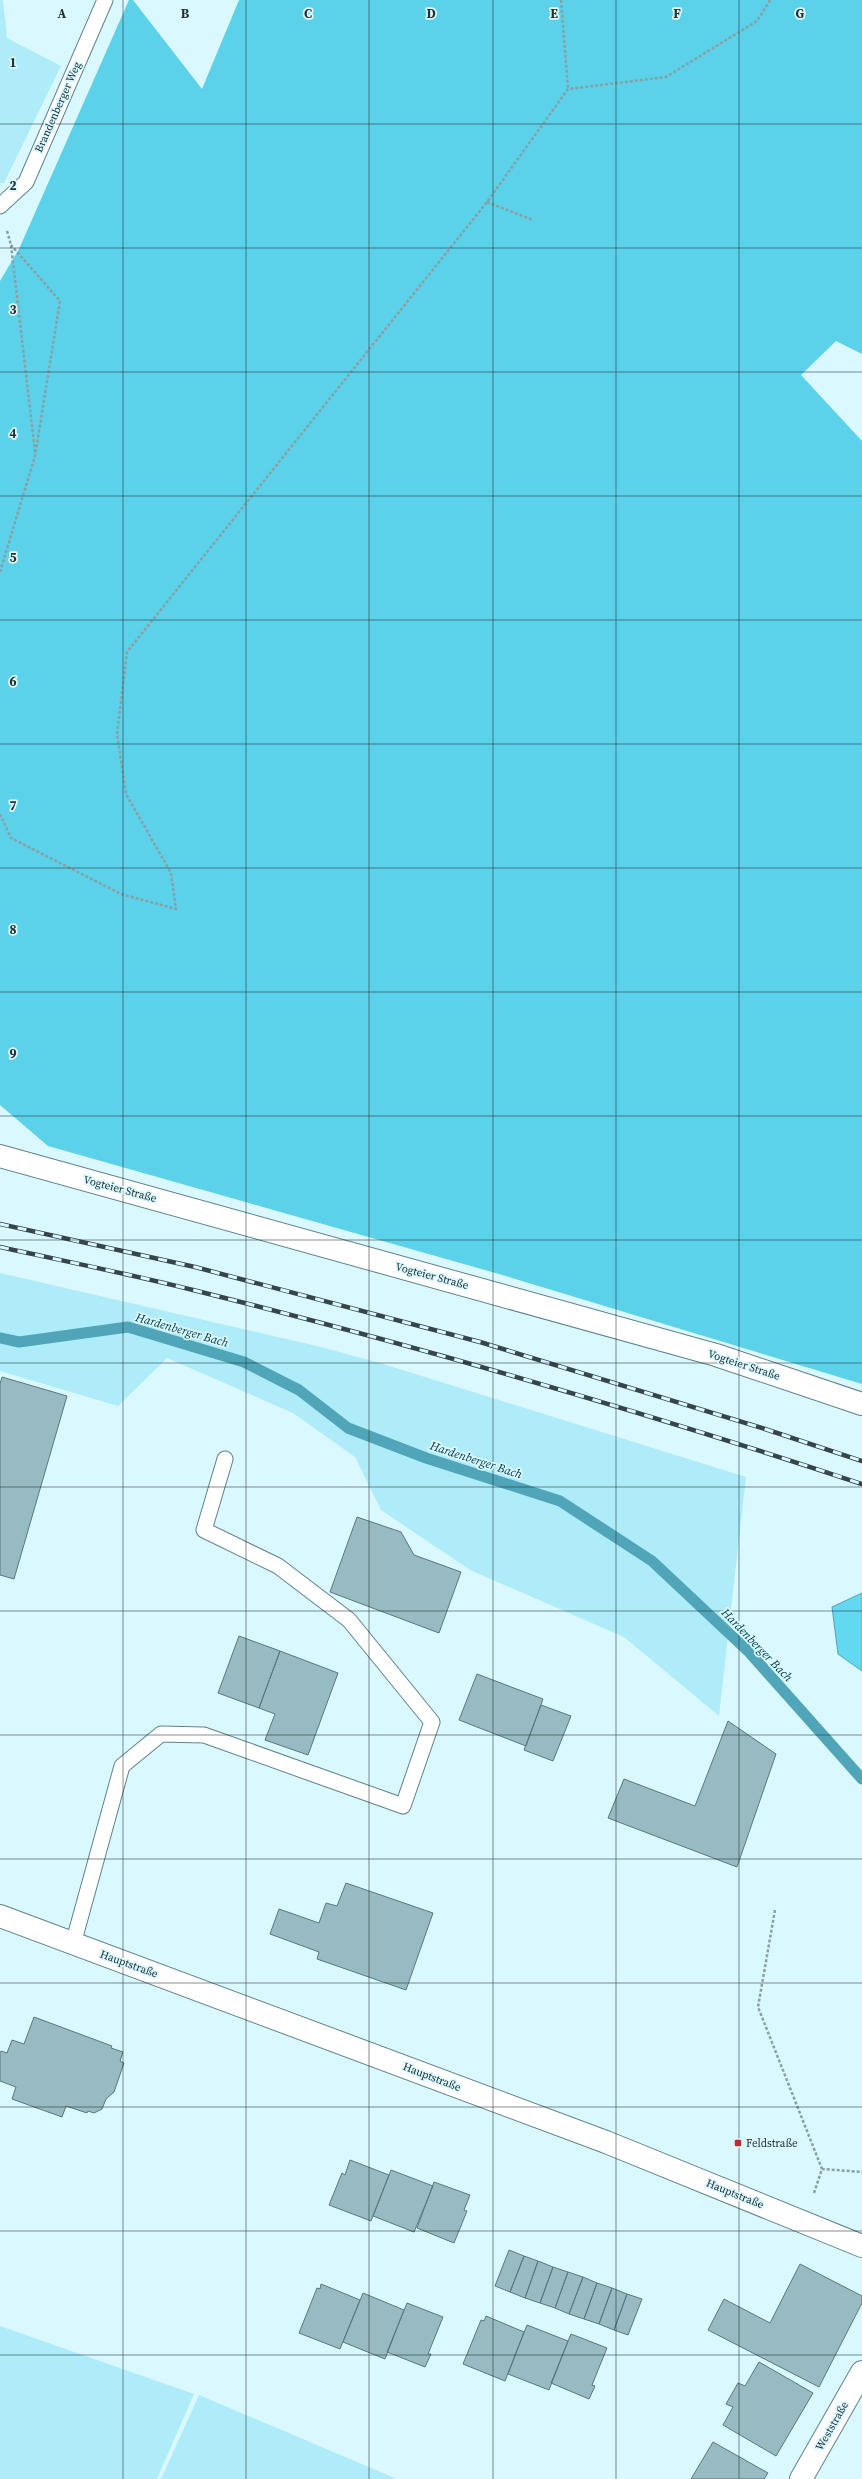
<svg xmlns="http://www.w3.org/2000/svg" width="862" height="2479" viewBox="0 0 862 2479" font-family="'Source Serif 4',serif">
  <rect width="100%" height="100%" fill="#daf8ff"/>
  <path fill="#afecfa" d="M 0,0 L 3,0 L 7,38 L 61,66 L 4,183 L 0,183 Z
    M 0,1273 L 321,1347 L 380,1363 L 746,1477 L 719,1716 L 624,1637 L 470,1570 L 381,1510 L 355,1457 L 293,1413 L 167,1358 L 118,1406 L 0,1371 Z
    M 0,2326 L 194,2394 L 157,2479 L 0,2479 Z
    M 199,2395 L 397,2479 L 161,2479 Z"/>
  <path fill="#5bd2ea" d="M 129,0 L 133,0 L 202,89 L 239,0 L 862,0 L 862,354 L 836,341 L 801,375 L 862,441 L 862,1384 L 499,1274 L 48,1146 L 0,1105 L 0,281 L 19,249 Z"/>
  <path fill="#63d9f1" stroke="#50a6b8" d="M 862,1593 L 862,1671 L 838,1654 L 832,1607 Z"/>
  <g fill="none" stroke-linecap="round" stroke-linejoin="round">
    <path stroke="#50a6b8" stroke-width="11" d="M 0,1338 L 19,1342 L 128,1327 L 244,1362 L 299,1390 L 348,1428 L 426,1458 L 560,1501 L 652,1561 L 749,1652 L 862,1779"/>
  </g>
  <path fill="#98bbc3" stroke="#577880" d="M 2,1377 L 67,1396 L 14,1579 L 0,1575 L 0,1384 Z
    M 357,1517 L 401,1532 L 414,1555 L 461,1572 L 439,1633 L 330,1592 Z
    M 239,1636 L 280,1651 L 259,1708 L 218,1693 Z
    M 280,1651 L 338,1673 L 308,1755 L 265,1740 L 275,1714 L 259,1708 Z
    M 477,1674 L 543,1699 L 526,1746 L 459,1720 Z
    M 541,1705 L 571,1716 L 553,1761 L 524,1750 Z
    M 728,1721 L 776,1754 L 737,1867 L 608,1818 L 624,1779 L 695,1806 Z
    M 346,1883 L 433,1913 L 406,1990 L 317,1959 L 319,1952 L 270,1934 L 279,1909 L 319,1923 L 326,1903 L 337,1906 Z
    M 34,2017 L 112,2046 L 111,2048 L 123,2052 L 120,2061 L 124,2063 L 114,2092 L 106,2099 L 102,2109 L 94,2113 L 88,2111 L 87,2113 L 66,2106 L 62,2117 L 12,2099 L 16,2087 L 0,2081 L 0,2053 L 1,2051 L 7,2053 L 12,2040 L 24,2044 Z
    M 350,2160 L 389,2175 L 371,2221 L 329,2205 L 342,2173 L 345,2175 Z
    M 391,2170 L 433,2186 L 414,2232 L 373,2216 Z
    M 434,2182 L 470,2195 L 464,2210 L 467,2211 L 454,2243 L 417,2228 Z
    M 509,2250 L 524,2256 L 510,2292 L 495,2286 Z
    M 524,2256 L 538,2261 L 525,2298 L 510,2292 Z
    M 538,2261 L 553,2267 L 540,2303 L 525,2298 Z
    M 800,2264 L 862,2296 L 862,2303 L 819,2387 L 708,2330 L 724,2299 L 770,2323 Z
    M 553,2267 L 568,2272 L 555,2308 L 540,2303 Z
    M 568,2272 L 583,2277 L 569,2314 L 555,2308 Z
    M 583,2277 L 597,2283 L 584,2319 L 569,2314 Z
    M 597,2283 L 612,2288 L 599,2324 L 584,2319 Z
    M 321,2284 L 360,2300 L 340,2349 L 299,2333 L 317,2288 L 320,2289 Z
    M 612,2288 L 627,2294 L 614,2330 L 599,2324 Z
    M 363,2293 L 404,2310 L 385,2359 L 343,2342 Z
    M 627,2294 L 642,2299 L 628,2335 L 614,2330 Z
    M 407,2303 L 443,2317 L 428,2354 L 431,2354 L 425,2367 L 387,2352 Z
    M 486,2316 L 524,2332 L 505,2381 L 463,2364 L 481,2320 L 484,2321 Z
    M 527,2325 L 568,2341 L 549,2390 L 508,2374 Z
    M 571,2334 L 607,2348 L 592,2385 L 595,2386 L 589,2399 L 551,2383 Z
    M 759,2362 L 813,2393 L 776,2456 L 723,2425 L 733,2407 L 726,2404 L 738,2383 L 745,2386 Z
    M 713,2442 L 768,2473 L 764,2479 L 691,2479 Z"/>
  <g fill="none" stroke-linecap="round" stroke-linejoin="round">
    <g stroke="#60828a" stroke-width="17">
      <path id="lane" d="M 0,206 L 26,182 L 105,0
        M 73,1944 L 122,1766 L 161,1734 L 204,1735 L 403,1806 L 432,1722 L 349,1620 L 278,1566 L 204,1530 L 225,1459"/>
    </g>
    <g stroke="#60828a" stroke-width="24">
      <path id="street" d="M 0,1916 L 606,2142 L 862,2246
        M 801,2479 L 862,2372"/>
    </g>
    <g stroke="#60828a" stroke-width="24">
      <path id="secondary" d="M 0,1156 L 716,1355 L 862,1404"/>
    </g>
    <path stroke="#89a0a5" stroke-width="2.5" stroke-dasharray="3 2" stroke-linecap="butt" d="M 561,0 L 568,89
      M 487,202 L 533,220
      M 7,231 L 11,245 L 35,452
      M 0,572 L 35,456 L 60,301 L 11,245
      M 0,814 L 11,838 L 121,894 L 176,909 L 171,873 L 126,794 L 117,734 L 127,652 L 487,202 L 568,89 L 666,77 L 757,21 L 770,0
      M 775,1910 L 758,2007 L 822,2169
      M 814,2193 L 822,2169 L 862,2172"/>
    <use href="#lane" stroke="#fff" stroke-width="15"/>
    <use href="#street" stroke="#fff" stroke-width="22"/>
    <use href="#secondary" stroke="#fff" stroke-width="22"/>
    <g stroke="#364549" stroke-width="4.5">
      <path id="rail" d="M 0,1224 L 195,1267 L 480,1342 L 765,1429 L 862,1461
        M 0,1247 C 64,1261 129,1274 193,1290 C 418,1346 641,1411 862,1484"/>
    </g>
    <use href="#rail" stroke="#daf8ff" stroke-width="3" stroke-dasharray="9" stroke-linecap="butt"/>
  </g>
  <path fill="none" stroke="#223033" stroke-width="1" stroke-opacity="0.55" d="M 123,0 L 123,2479M 246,0 L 246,2479M 369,0 L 369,2479M 493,0 L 493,2479M 616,0 L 616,2479M 739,0 L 739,2479M 0,124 L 862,124M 0,248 L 862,248M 0,372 L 862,372M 0,496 L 862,496M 0,620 L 862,620M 0,744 L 862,744M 0,868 L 862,868M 0,992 L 862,992M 0,1116 L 862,1116M 0,1240 L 862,1240M 0,1363 L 862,1363M 0,1487 L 862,1487M 0,1611 L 862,1611M 0,1735 L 862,1735M 0,1859 L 862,1859M 0,1983 L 862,1983M 0,2107 L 862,2107M 0,2231 L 862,2231M 0,2355 L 862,2355"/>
  <rect fill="#bd2d34" stroke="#daf8ff" stroke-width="1.5" x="734" y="2139" width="8" height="8" rx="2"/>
  <g text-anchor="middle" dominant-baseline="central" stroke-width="3.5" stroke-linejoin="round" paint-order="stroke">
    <g font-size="11" fill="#223033" stroke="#daf8ff">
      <text transform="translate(58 107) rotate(-66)">Brandenberger Weg</text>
      <text transform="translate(120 1189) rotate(15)">Vogteier Straße</text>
      <text transform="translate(432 1276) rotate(15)">Vogteier Straße</text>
      <text transform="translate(744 1365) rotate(18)">Vogteier Straße</text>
      <text transform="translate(129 1964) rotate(20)">Hauptstraße</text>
      <text transform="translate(432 2077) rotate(21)">Hauptstraße</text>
      <text transform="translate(735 2194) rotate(22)">Hauptstraße</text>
      <text transform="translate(832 2426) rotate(-60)">Weststraße</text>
    </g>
    <g font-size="11" fill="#223033" stroke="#daf8ff" text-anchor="start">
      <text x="746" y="2143">Feldstraße</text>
    </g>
    <g font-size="12" font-style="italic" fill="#003943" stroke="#daf8ff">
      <text transform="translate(182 1330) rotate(16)">Hardenberger Bach</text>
      <text transform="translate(476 1460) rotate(18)">Hardenberger Bach</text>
      <text transform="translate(757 1645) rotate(46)">Hardenberger Bach</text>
    </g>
  </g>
  <g font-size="13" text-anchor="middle" font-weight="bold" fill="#223033" stroke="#daf8ff" stroke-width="3.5" stroke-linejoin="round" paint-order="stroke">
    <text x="62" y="18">A</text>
    <text x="185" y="18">B</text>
    <text x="308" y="18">C</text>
    <text x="431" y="18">D</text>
    <text x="554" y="18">E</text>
    <text x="677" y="18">F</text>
    <text x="800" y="18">G</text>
    <text x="13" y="67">1</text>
    <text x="13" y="190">2</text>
    <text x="13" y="314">3</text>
    <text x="13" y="438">4</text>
    <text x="13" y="562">5</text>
    <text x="13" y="686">6</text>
    <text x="13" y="810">7</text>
    <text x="13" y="934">8</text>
    <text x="13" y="1058">9</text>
  </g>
</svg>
